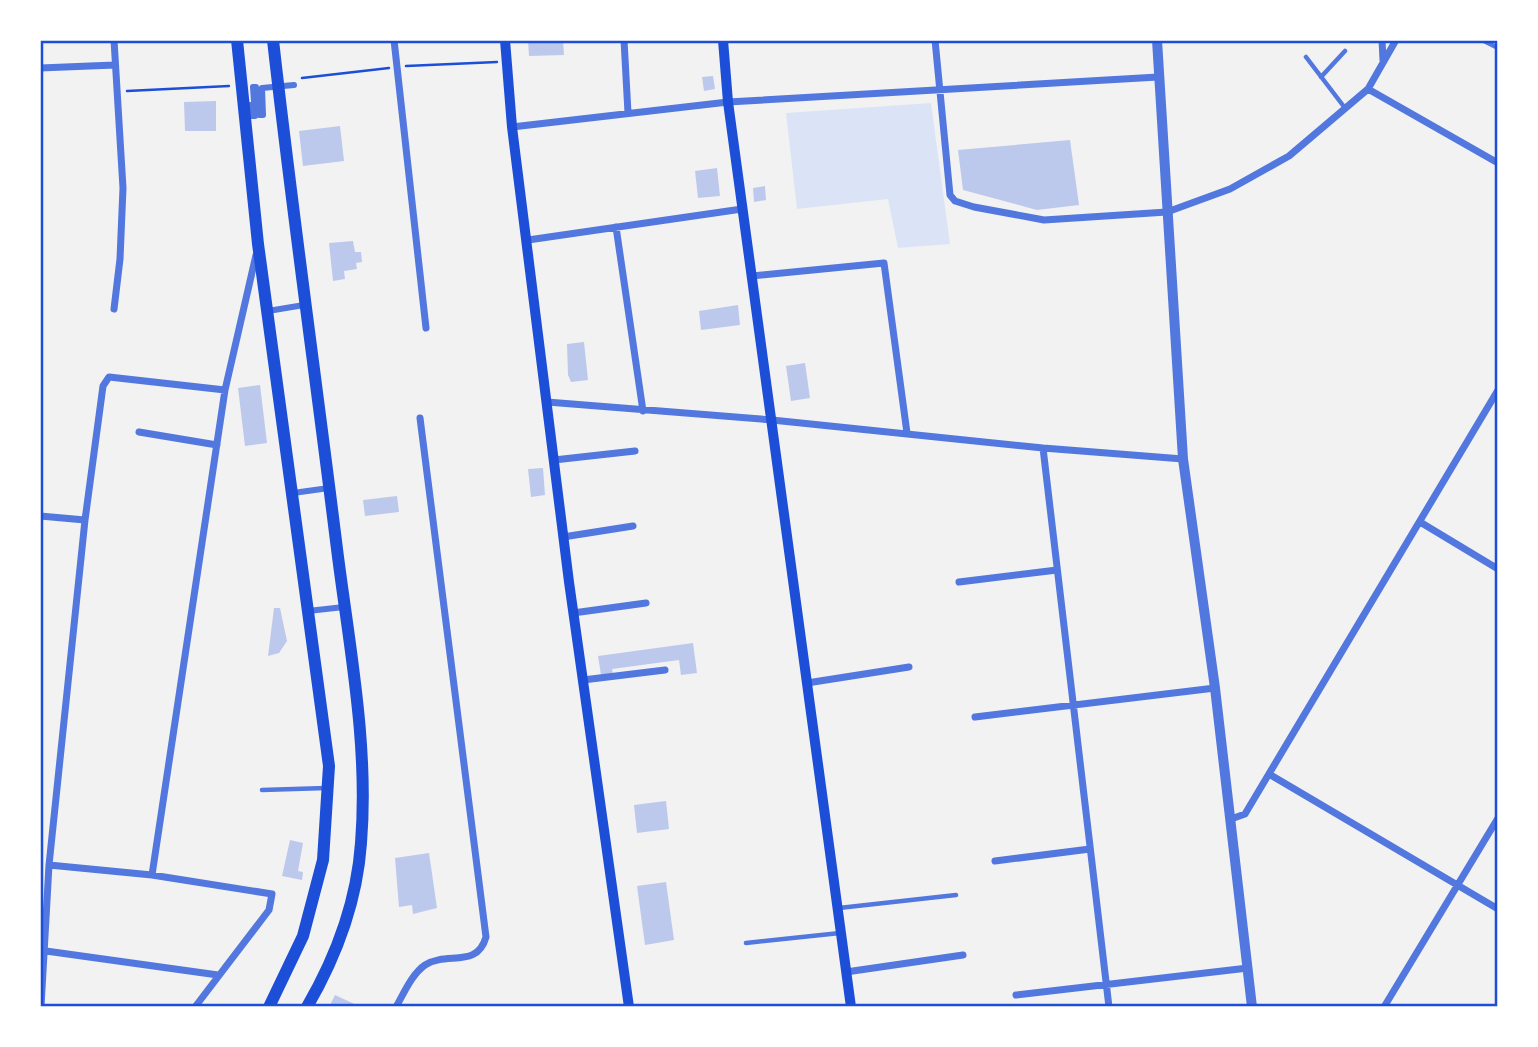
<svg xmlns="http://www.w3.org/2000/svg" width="1538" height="1047" viewBox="0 0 1538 1047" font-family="'Noto Sans',sans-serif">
  <rect width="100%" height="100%" fill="#f2f2f2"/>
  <path fill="#dbe4f7" d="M 931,103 L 950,244 L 898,248 L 888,199 L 797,209 L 786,113 Z"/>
  <path fill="#bdc9ec" d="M 528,40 L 563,40 L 564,55 L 529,56 Z
    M 713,76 L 715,89 L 704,91 L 702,77 Z
    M 216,101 L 216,131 L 185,131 L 184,102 Z
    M 340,126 L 344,161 L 303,166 L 299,131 Z
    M 1070,140 L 1079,205 L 1037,210 L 963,190 L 958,150 Z
    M 717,168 L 720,196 L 698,198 L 695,171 Z
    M 765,186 L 766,200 L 754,202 L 753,188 Z
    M 353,241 L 355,252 L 361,252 L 362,262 L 356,263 L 357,269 L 344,271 L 345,279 L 333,281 L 329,243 Z
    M 738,305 L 740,325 L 701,330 L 699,311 Z
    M 584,342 L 588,380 L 571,382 L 568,375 L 567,344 Z
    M 805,363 L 810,398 L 791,401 L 786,366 Z
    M 260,385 L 267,443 L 245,446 L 238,388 Z
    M 543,468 L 545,495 L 531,497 L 528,469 Z
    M 397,496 L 399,512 L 365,516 L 363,500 Z
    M 274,608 L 280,608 L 287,641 L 279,653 L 268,656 Z
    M 693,643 L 697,673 L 681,675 L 679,660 L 612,669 L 613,674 L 601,675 L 598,656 Z
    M 666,801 L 669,829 L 637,833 L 634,805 Z
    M 290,840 L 303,843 L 298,871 L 303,872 L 302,880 L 282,876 Z
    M 429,853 L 437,908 L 413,914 L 412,905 L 399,907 L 395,858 Z
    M 666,882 L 674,940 L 645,945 L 637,886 Z
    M 335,995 L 361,1007 L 329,1007 Z"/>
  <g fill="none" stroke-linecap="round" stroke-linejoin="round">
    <path stroke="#1d4ed8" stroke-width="2.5" d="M 406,66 L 497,62
      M 302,78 L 389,68
      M 127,91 L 229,86"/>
    <path stroke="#5277de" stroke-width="4.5" d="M 1482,40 L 1498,48
      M 1306,57 L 1345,108
      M 1321,77 L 1345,51
      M 262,790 L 326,788
      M 839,908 L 956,895
      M 746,943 L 840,933"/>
    <path stroke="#5277de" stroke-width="6" d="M 250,105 L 251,116 L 255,116 L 253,87 L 256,87 L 259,115 L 263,115 L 262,88 L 294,85
      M 268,311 L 304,305
      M 293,493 L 329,488
      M 308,611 L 344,607"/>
    <path stroke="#5277de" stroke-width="7" d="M 394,40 L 426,328
      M 624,40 L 628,113
      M 935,40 L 950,195 L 955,201 L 974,207 L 1044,220 L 1167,212 L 1230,189 L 1289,156 L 1368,89 L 1396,40
      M 1382,40 L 1383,60
      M 40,68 L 115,65
      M 1368,89 L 1498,163
      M 512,127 L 728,102 L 1158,77
      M 616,227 L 643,411
      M 528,240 L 742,209
      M 752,276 L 884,263 L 907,433
      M 114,309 L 120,259 L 123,188 L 114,40
      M 547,402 L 772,420 L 1043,448 L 1183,459
      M 139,432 L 217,445
      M 1043,448 L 1109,1007
      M 554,460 L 635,451
      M 40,516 L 85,520
      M 1420,522 L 1498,569
      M 563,537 L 633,526
      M 959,582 L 1057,570
      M 573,613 L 646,603
      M 583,680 L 665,670
      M 807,683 L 909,667
      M 975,717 L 1215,688
      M 1269,774 L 1498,909
      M 1231,819 L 1245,814 L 1498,390
      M 995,861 L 1090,849
      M 49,865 L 152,875 L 272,894 L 269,910 L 195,1007
      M 152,875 L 225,390 L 256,255
      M 46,951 L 218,975
      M 846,972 L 963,955
      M 1016,995 L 1248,968
      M 41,1007 L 49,865 L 85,520 L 103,386 L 109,377 L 225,390
      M 396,1007 C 404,993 412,974 425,965 C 447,951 477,969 486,937 L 420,418
      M 1384,1007 L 1498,818"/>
    <path stroke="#5277de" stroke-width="10" d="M 1157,40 L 1183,459 L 1215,688 L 1252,1007"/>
    <path stroke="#1d4ed8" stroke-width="10" d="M 505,40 L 512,127 L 569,582 L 629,1007
      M 723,40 L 728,102 L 851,1007"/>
    <path stroke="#1d4ed8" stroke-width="12" d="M 237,40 L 258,244 L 329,766 L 323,860 L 303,936 L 269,1007
      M 273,40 C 292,210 316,379 337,549 C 349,645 369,745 361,843 C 357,901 336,957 307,1007"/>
  </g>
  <rect width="1538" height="1047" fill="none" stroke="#ffffff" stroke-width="84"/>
  <rect x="42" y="42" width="1454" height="963" fill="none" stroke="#1d4ed8" stroke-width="2.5"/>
</svg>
